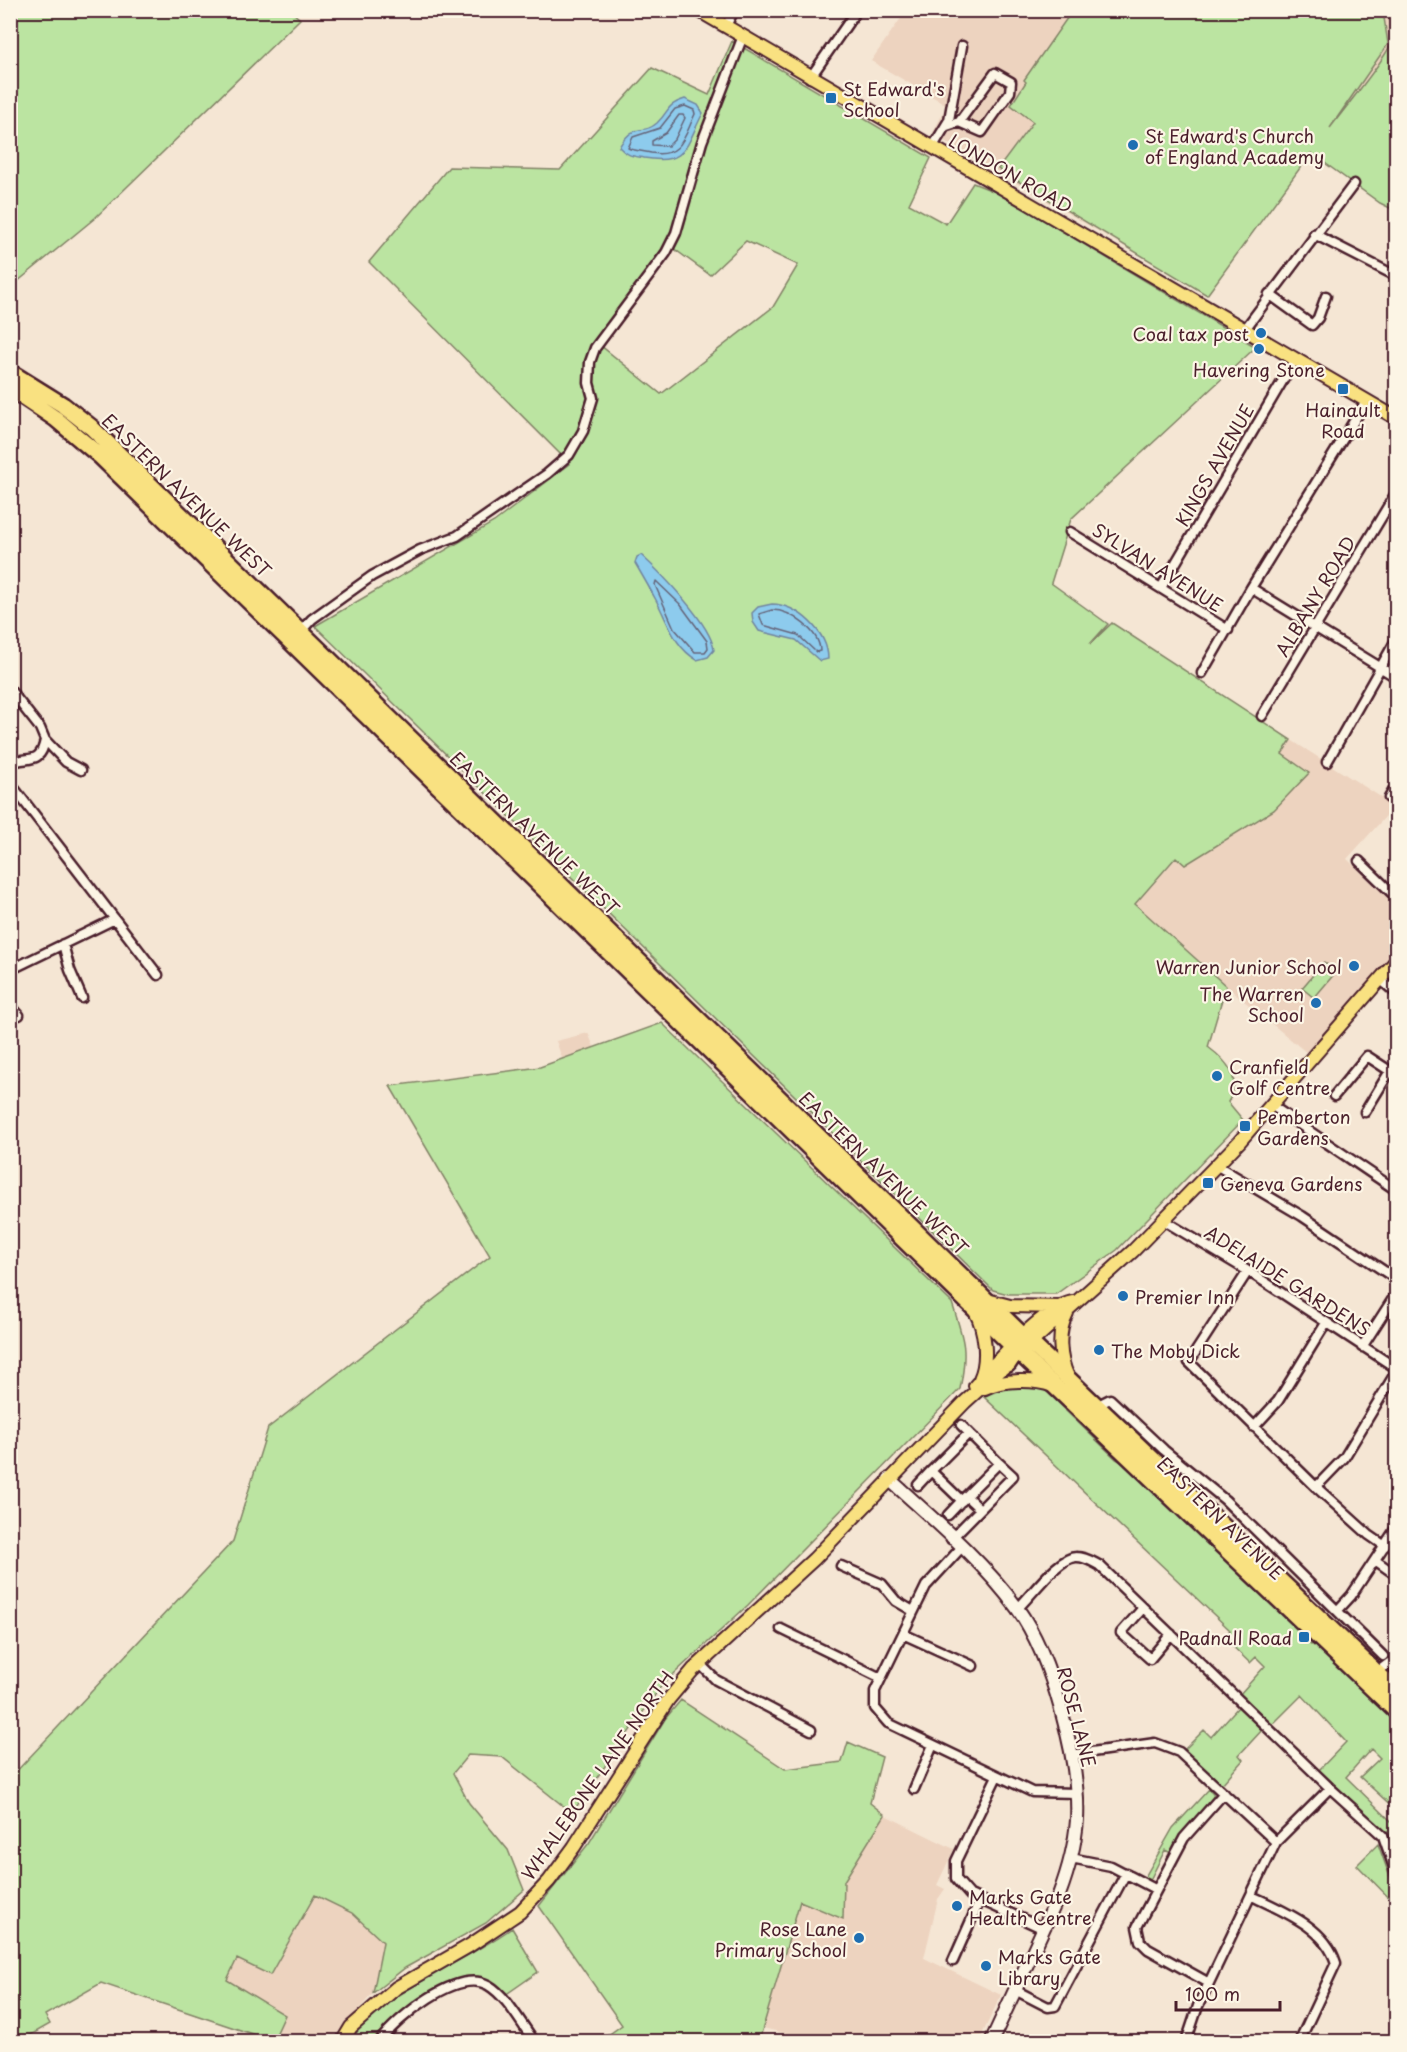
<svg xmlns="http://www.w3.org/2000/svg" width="1407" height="2052" viewBox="0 0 1407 2052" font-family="'Playpen Sans',sans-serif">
  <rect width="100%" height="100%" fill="#f5e6d4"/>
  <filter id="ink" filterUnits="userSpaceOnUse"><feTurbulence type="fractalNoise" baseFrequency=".0167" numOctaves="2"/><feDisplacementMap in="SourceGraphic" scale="12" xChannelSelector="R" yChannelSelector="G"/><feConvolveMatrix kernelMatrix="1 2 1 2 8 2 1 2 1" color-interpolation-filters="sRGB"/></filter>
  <g filter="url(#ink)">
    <path fill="#edd3bf" d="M 1389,10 L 1393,29 L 1391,46 L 1207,295 L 936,136 L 933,133 L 947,105 L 871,61 L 906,11 Z
      M 1291,740 L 1395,806 L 1347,859 L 1396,906 L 1396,951 L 1307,1053 L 1226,986 L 1135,905 L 1177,857 L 1309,774 L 1282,754 Z
      M 588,1033 L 595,1049 L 562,1058 L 556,1041 Z
      M 885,1815 L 954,1849 L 937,1885 L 945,1889 L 938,1899 L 924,1958 L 1001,1995 L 979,2041 L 817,2041 L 763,2028 L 800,1901 L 843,1918 L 844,1881 Z
      M 315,1894 L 353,1913 L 383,1941 L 373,1993 L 331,2041 L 273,2041 L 227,1980 L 237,1958 L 270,1975 Z"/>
    <path fill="#bbe4a1" stroke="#828266" stroke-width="1.5" fill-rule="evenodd" d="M 291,11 L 300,19 L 95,218 L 17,282 L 10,274 L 11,11 Z
      M 1072,11 L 1383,11 L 1388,44 L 1330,128 C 1341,113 1388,56 1391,43 C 1394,28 1387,22 1389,11 L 1396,11 L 1396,211 L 1380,203 L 1311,153 L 1207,295 L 998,169 L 1033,122 L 1011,105 L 1026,82 L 1024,80 Z
      M 732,41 L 931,158 L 909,204 L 946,224 L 973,183 L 998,193 L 1256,347 L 1071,519 L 1051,583 L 1108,624 L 1090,644 L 1112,623 L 1291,740 L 1282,754 L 1309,773 L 1274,810 L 1185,865 L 1176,857 L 1135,904 L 1226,986 L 1208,1047 C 1227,1061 1243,1078 1228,1102 L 1243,1120 L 1117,1250 L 1056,1294 L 1008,1294 L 993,1290 L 315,626 L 494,522 L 570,464 L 369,262 L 449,167 L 560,170 L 652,68 L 709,95 ZM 746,241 L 798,265 L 773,307 L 661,394 L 595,341 L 666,243 L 710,275 Z
      M 1324,962 L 1336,972 L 1314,998 L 1302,988 Z
      M 662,1023 L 952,1303 C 964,1340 968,1350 960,1389 L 748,1605 L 662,1685 L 572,1813 L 502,1757 L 468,1755 L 453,1773 L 469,1803 L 508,1850 L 524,1890 L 486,1923 L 405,1968 L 373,1993 L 383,1942 L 352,1913 L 315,1895 L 270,1975 L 237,1959 L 227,1980 L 285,2015 L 273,2041 L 101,1983 L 45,2015 L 50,2024 L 20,2041 L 11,2041 L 11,1777 L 233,1541 L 268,1428 L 490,1256 L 390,1086 L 540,1067 Z
      M 1032,1385 L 1046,1388 L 1068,1409 L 1066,1411 L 1116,1459 L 1130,1467 L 1302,1630 L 1300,1634 L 1311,1645 L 1315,1642 L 1396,1720 L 1396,1805 L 1394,1808 L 1360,1777 L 1380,1758 L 1371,1749 L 1346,1777 L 1391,1821 L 1396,1817 L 1396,1863 L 1383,1830 L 1319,1770 L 1346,1742 L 1302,1695 L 1271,1726 L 1239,1695 L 1265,1666 L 1256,1657 L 1250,1663 L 1224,1638 L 1230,1630 L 984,1397 L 998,1388 Z
      M 681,1700 L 785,1769 L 842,1762 L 848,1742 L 882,1757 L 870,1803 L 885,1815 L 844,1881 L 843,1919 L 800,1901 L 759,2041 L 600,2041 L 622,2025 L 539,1906 L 589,1843 L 665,1719 Z
      M 1239,1706 L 1263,1729 L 1239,1755 L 1243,1760 L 1222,1784 L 1184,1750 L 1204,1730 L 1211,1737 Z
      M 1209,1789 L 1213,1793 L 1214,1800 L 1183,1833 L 1171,1853 L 1165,1850 L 1150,1880 L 1145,1877 L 1173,1828 Z
      M 1378,1844 L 1396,1894 L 1396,1905 L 1357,1865 Z
      M 512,1928 L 538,1972 L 505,1995 L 495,1983 C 486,1980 477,1977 467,1978 C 445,1982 388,2023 374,2041 L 349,2042 C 389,1987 459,1966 512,1928 Z"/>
    <path fill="#8dcbed" stroke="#72869f" stroke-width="1.5" d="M 685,99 L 698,105 L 703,113 C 685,147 688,165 644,158 C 633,156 627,156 619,147 C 636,120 641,137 657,123 C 671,110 664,106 685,99 Z
      M 641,555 C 661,573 711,624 714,650 L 708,657 L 697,660 C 674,647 668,622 656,600 C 649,587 642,575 635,563 L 637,557 Z
      M 772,604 C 797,604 828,632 828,659 L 820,661 L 796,640 L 759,631 L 753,622 L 752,613 L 758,607 Z"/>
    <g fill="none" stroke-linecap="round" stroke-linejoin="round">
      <path stroke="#656479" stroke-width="1.5" d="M 685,106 L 694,110 L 695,114 C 684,137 682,158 651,153 C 644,151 635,151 628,148 L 633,137 L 660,128 L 675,109 Z
        M 679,115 L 683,115 L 685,118 L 675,139 L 668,146 L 652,145 L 652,141 L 666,133 Z
        M 656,581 L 680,604 L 707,641 L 708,648 L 705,652 L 695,652 L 674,628 L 655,585 Z
        M 772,610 C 791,610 820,632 820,651 L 816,652 L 798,635 L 763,625 L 759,614 Z"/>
      <g stroke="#4a1f2b" stroke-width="13">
        <path id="street" d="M 726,26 L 734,10
          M 810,78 L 857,10
          M 947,126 L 959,122 L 995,73 L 1011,82 L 1010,92 L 982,132 L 959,122
          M 932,148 L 949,120 L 962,46
          M 1314,234 L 1396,276
          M 1269,294 L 1312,325 L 1318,318 L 1326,296
          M 1245,329 L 1354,184
          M 1070,532 L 1228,630
          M 1161,588 L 1296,358
          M 1251,588 L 1396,677
          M 300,632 L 312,619 L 372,576 L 420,550 L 457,536 L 547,474 L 569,455 L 583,431 L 593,398 L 589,383 L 590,362 L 595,348 L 666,253 L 676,233 L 702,142 L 743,36
          M 1202,673 L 1251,588 L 1367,400
          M 10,690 L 40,728 L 45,740 C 40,768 25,754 10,764
          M 1262,716 L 1396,493
          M 45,740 L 66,762 L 81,770
          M 1327,762 L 1396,640
          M 10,783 L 158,975
          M 1389,798 L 1396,786
          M 1359,861 L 1396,897
          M 63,944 L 70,970 L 82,998
          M 10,970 L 115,919
          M 1380,979 L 1396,993
          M 10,1005 L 19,1015
          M 1334,1096 L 1367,1056 L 1396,1075
          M 1271,1105 L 1396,1190
          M 1365,1112 L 1390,1071
          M 1216,1165 L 1302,1216 L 1396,1279
          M 1163,1220 L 1248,1271 L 1396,1368
          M 1248,1271 L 1189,1362 L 1316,1487 L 1369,1535 L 1385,1546
          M 1362,1347 L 1396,1294
          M 1096,1406 L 1110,1399 L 1164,1450 L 1225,1500 L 1383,1656
          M 961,1425 L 969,1433
          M 1254,1427 L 1278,1401 L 1326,1323
          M 918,1485 L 931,1471
          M 1316,1487 L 1344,1458 L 1396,1372
          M 962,1501 L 931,1471 L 969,1433 L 999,1463
          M 948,1515 L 966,1496 L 980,1509
          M 951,1539 L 1013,1476 L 999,1463 L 966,1496
          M 961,1548 L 926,1586 L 875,1691 L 875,1708 L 888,1723 L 1032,1792 L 1077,1793
          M 1375,1560 L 1396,1575
          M 841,1566 L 882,1584 L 896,1601 L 913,1611
          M 1143,1608 L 1121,1633 L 1150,1659 L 1171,1634
          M 1017,1609 C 1031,1596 1059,1556 1077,1557 C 1085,1557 1093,1562 1099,1565 L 1330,1788 L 1383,1836 L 1396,1873
          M 1338,1610 L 1351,1596 L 1396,1528
          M 781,1629 L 881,1678
          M 903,1634 L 973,1666
          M 700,1664 L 716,1680 L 811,1730
          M 1377,1672 L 1389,1663 L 1396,1668
          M 1071,1755 L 1155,1743 L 1179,1752 L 1276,1842
          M 997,1776 L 956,1861 L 956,1879 L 970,1895 L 1044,1929
          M 914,1789 L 933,1745
          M 1071,1858 L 1111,1866 L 1155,1889
          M 1252,1896 C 1283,1911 1325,1927 1336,1963 L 1299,2042
          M 953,1961 L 980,1900
          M 1209,1983 L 1148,1949 L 1140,1941 L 1137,1927 L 1184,1838 L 1224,1793
          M 1015,1990 L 1048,2007 L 1055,2006 L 1126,1873
          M 379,2042 C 397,2018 457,1968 488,1985 C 507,1996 521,2024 535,2042
          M 1186,2042 L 1198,2006 L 1276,1842 L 1330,1788"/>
      </g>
      <g stroke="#4a1f2b" stroke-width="16">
        <path id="secondary" d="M 889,1479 C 933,1519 982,1560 1017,1608 C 1052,1656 1080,1762 1077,1820 C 1075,1846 1068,1871 1059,1895 L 991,2042"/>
      </g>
      <g stroke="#4a1f2b" stroke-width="16">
        <path id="primary" d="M 698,10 L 1396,418
          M 987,1300 L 1010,1306 L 1061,1307
          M 975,1311 C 985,1329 989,1360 980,1379
          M 1067,1313 C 1057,1332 1059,1358 1068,1377
          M 975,1386 C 995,1363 1044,1307 1073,1302
          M 985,1388 C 1003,1379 1035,1379 1053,1386
          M 342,2042 L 351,2027 L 396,1988 L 469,1946 L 520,1912 L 549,1881 L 574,1847 L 668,1700 L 693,1670 L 814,1559 L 965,1402 L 1133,1251 L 1239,1142 L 1396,961"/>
      </g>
      <g stroke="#4a1f2b" stroke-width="20">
        <path id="highway" d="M 10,372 L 63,405 L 91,427 L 1015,1328 L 1396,1691
          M 10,388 L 56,419 L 100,456 L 1028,1361 L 1396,1711
          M 1008,1364 L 1015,1353 L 1015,1340"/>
      </g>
      <use href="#street" stroke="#fcf5e5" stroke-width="8"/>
      <use href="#secondary" stroke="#fcf5e5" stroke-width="12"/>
      <use href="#primary" stroke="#f9e181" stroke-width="12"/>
      <use href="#highway" stroke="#f9e181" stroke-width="15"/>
    </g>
  </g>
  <g fill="#1f6fb2" stroke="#fcf5e5" stroke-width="2">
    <rect x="825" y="92" width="12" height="12" rx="3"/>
    <circle cx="1133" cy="145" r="6"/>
    <circle cx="1261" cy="333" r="6"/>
    <circle cx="1259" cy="349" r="6"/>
    <rect x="1337" y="383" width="12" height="12" rx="3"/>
    <circle cx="1354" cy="966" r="6"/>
    <circle cx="1316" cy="1003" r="6"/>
    <circle cx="1217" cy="1076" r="6"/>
    <rect x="1239" y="1120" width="12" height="12" rx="3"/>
    <rect x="1202" y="1177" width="12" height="12" rx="3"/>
    <circle cx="1123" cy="1296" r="6"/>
    <circle cx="1099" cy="1350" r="6"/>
    <rect x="1298" y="1631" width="12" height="12" rx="3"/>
    <circle cx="957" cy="1906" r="6"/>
    <circle cx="859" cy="1938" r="6"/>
    <circle cx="986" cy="1966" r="6"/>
  </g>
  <g text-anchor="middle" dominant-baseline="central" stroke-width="4.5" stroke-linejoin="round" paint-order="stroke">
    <g font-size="18" fill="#4a1f2b" stroke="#fcf5e5" text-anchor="start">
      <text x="843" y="88">St Edward's<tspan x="843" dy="21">School</tspan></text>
      <text x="1145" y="135">St Edward's Church<tspan x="1145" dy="21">of England Academy</tspan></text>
      <text x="1249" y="333" text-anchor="end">Coal tax post</text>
      <text x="1259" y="369" text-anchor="middle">Havering Stone</text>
      <text x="1343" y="409" text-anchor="middle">Hainault<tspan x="1343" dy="21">Road</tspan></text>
      <text x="1342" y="966" text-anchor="end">Warren Junior School</text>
      <text x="1304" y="993" text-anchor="end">The Warren<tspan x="1304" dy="21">School</tspan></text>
      <text x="1229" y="1066">Cranfield<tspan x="1229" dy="21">Golf Centre</tspan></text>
      <text x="1257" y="1116">Pemberton<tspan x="1257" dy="21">Gardens</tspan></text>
      <text x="1220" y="1183">Geneva Gardens</text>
      <text x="1135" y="1296">Premier Inn</text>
      <text x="1111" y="1350">The Moby Dick</text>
      <text x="1292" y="1637" text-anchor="end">Padnall Road</text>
      <text x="969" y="1896">Marks Gate<tspan x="969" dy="21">Health Centre</tspan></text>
      <text x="847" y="1928" text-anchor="end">Rose Lane<tspan x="847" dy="21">Primary School</tspan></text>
      <text x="998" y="1956">Marks Gate<tspan x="998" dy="21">Library</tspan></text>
    </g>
    <g font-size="18" fill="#4a1f2b" stroke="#fcf5e5">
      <text transform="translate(1011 173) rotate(30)">LONDON ROAD</text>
      <text transform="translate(1214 465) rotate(-60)">KINGS AVENUE</text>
      <text transform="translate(187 495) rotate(44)">EASTERN AVENUE WEST</text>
      <text transform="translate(1158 567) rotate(32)">SYLVAN AVENUE</text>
      <text transform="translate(1315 596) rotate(-59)">ALBANY ROAD</text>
      <text transform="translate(535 833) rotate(44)">EASTERN AVENUE WEST</text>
      <text transform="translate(884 1173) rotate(44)">EASTERN AVENUE WEST</text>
      <text transform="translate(1288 1280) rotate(32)">ADELAIDE GARDENS</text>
      <text transform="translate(1221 1518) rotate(44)">EASTERN AVENUE</text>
      <text transform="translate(1077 1717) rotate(75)">ROSE LANE</text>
      <text transform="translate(597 1775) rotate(-55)">WHALEBONE LANE NORTH</text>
    </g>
  </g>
  <rect width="1407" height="2052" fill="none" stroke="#fcf5e5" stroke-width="36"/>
  <rect x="18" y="18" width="1371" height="2016" fill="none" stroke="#4a1f2b" stroke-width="2" filter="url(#ink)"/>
  <path d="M1176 2001v9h104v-9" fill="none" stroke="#4a1f2b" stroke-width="3"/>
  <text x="1185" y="2001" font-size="18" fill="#4a1f2b" stroke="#fcf5e5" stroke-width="4.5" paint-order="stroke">100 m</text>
</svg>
